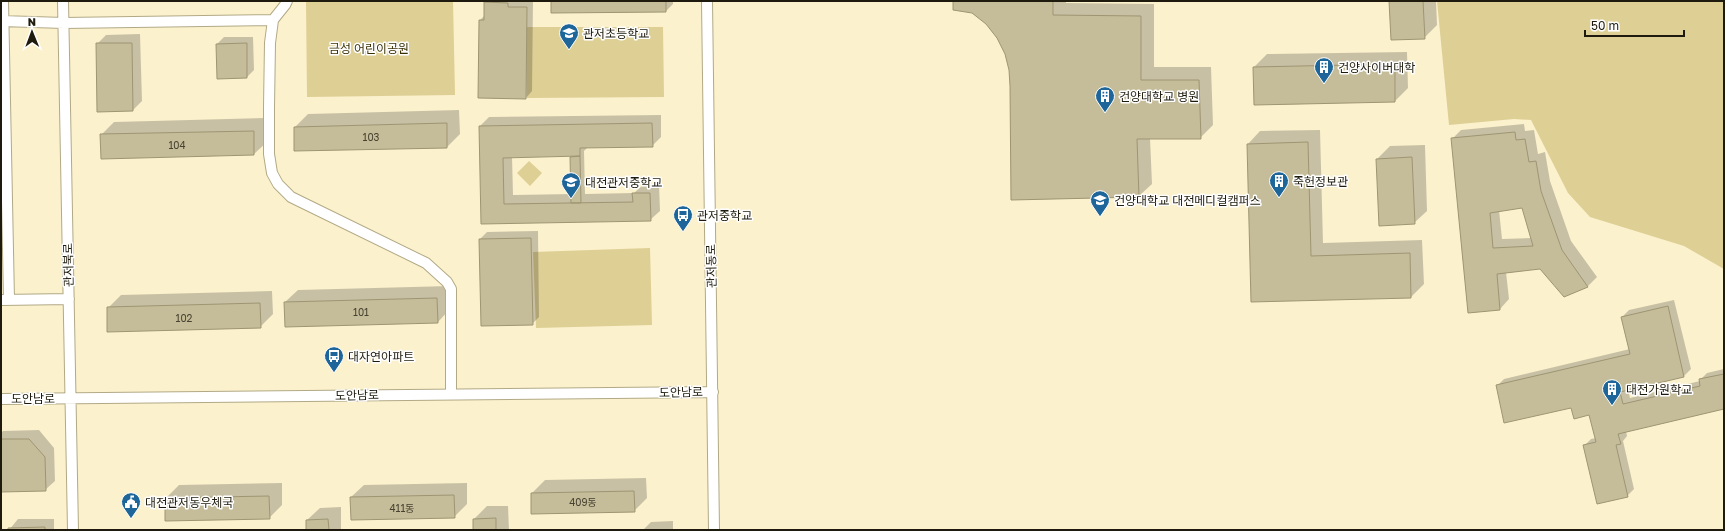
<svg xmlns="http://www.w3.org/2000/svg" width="1725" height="531" viewBox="0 0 1725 531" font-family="'Golos Text','Noto Sans KR',sans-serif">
  <rect width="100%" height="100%" fill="#fbf1cd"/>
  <path fill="#decf94" d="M 306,1 L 453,1 L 455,95 L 307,97 Z
    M 1437,1 L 1724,1 L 1724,269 L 1684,246 L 1590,217 L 1568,193 L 1531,120 L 1514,119 L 1449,125 Z
    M 526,27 L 663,27 L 664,97 L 527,98 Z
    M 529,161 L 542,173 L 530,186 L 517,173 Z
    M 650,248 L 652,325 L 536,328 L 533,252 Z"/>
  <path fill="#0003" fill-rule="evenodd" d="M 486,1 L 533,1 L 532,91 L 526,98 L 480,20 L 485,15 L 485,3 Z
    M 552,1 L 673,1 L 673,4 L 666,11 Z
    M 954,1 L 1066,1 L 1066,3 L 1154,4 L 1154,67 L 1211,67 L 1213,125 L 1200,138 L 1150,138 L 1152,184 L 1139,196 L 1012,199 L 1010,70 L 1006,54 L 997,37 L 987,23 Z
    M 1390,1 L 1436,1 L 1437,25 L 1424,38 Z
    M 140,34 L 142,101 L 133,110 L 97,44 L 106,35 Z
    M 224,37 L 253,37 L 254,70 L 247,77 L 217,44 Z
    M 1407,52 L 1408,88 L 1395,101 L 1254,67 L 1267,54 Z
    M 459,110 L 460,134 L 447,147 L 295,127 L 308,114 Z
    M 661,115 L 661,137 L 652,146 L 588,147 L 584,151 L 585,194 L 634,193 L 643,185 L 659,184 L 660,211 L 650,220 L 482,223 L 480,126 L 489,117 ZM 512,156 L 573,156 L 571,157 L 572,194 L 513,195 Z
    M 266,118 L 267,142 L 254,154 L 101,135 L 114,122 Z
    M 1524,124 L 1525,131 L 1534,130 L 1538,154 L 1545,152 L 1550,181 L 1571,241 L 1597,277 L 1588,286 L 1565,296 L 1540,268 L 1506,272 L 1509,299 L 1500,309 L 1468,312 L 1452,139 L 1461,130 ZM 1523,207 L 1532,238 L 1502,239 L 1499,210 Z
    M 1320,130 L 1323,243 L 1422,240 L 1424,284 L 1411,297 L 1252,301 L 1248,144 L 1260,131 Z
    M 1425,145 L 1427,211 L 1414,223 L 1377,159 L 1390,146 Z
    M 538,231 L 539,317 L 532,324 L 480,239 L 487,232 Z
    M 450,286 L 450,309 L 438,322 L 285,302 L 298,290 Z
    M 272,291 L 273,314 L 260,327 L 108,308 L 121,295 Z
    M 1674,300 L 1691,369 L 1684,376 L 1628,390 L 1630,398 L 1700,381 L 1700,380 L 1707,373 L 1724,369 L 1724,408 L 1626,431 L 1627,436 L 1623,441 L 1634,489 L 1627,496 L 1584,446 L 1591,439 L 1596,438 L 1590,414 L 1572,406 L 1497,386 L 1504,379 L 1630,349 L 1622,317 L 1629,310 Z
    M 39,430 L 54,448 L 55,481 L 45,490 L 1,491 L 1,433 L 3,431 Z
    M 646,478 L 647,498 L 634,511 L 532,493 L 545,480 Z
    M 282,483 L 282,505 L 269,518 L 166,498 L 179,485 Z
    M 467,483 L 467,504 L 454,517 L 351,497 L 364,485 Z
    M 487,506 L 508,506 L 509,530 L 474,530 L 474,519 Z
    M 341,507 L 341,530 L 307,530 L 307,520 L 320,508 Z
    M 18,519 L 54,519 L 54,530 L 9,530 Z
    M 673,521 L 673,530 L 643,530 L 651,522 Z"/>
  <path fill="#c5bc99" stroke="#9e9573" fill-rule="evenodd" d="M 551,1 L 666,1 L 666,12 L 551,13 Z
    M 953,1 L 1053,1 L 1053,15 L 1141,16 L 1141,80 L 1199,80 L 1201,139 L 1137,139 L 1139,197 L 1011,200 L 1010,86 L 1009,70 L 1005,54 L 997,38 L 986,24 L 972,13 L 953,10 Z
    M 1389,1 L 1423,1 L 1425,39 L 1391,40 Z
    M 484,2 L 508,3 L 508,7 L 527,7 L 526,99 L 478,98 L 479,20 L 484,20 Z
    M 96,43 L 132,43 L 133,111 L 97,112 Z
    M 247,43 L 247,78 L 217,79 L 216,44 Z
    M 1395,64 L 1395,102 L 1254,105 L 1253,67 Z
    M 447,123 L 447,148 L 294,151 L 294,127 Z
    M 652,123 L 653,147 L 580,148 L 580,156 L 503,158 L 504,204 L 633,202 L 632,193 L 650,193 L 651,221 L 481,224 L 479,126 Z
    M 254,131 L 254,155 L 101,159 L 100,134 Z
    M 1515,132 L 1516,140 L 1525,139 L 1529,162 L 1536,161 L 1541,191 L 1562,250 L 1588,287 L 1564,297 L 1540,269 L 1497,274 L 1500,310 L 1468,313 L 1451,138 ZM 1522,208 L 1533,246 L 1493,248 L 1490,213 Z
    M 1308,142 L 1311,256 L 1410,253 L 1411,298 L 1251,302 L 1247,144 Z
    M 580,156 L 581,203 L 571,203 L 570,157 Z
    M 1412,157 L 1415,224 L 1379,226 L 1376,159 Z
    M 531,238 L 533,325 L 481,326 L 479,239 Z
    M 437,298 L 438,323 L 285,327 L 284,302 Z
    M 260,303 L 261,328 L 107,332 L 107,307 Z
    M 1668,306 L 1684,377 L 1620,392 L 1623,404 L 1700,386 L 1699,379 L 1724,374 L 1724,409 L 1618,434 L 1621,444 L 1616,445 L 1628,497 L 1597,504 L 1583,445 L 1596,442 L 1589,415 L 1574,419 L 1571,408 L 1504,423 L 1496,385 L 1630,354 L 1621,317 Z
    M 1,439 L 29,439 L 45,457 L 46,491 L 1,492 Z
    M 634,491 L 635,512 L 531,514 L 531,493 Z
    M 454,495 L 455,518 L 351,520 L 350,497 Z
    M 269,496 L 270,519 L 165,521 L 165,498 Z
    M 496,518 L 496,530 L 473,530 L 473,519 Z
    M 328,519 L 329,530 L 306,530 L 306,520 Z
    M 45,527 L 45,530 L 8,530 L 8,528 Z"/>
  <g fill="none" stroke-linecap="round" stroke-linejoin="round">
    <g stroke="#b2a986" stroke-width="12">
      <path id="street" d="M 3,1 L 9,300
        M 63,1 L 73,530
        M 287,1 L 285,5 L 273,20 L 270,43 L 269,107 L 269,154 L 272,173 L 278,184 L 291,197 L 426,263 L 447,282 L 451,289 L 451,394
        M 707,1 L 714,530
        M 1,21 L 64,23 L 273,20
        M 1,300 L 69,299
        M 1,399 L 713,392"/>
    </g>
    <use href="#street" stroke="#fff" stroke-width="10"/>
  </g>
  <defs>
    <g id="school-pin" transform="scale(1)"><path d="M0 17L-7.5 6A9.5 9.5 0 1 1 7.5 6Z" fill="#1e669a" stroke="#fff"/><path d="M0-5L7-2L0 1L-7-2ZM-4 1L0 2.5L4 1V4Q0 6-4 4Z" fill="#fff"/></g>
    <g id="building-pin" transform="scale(1)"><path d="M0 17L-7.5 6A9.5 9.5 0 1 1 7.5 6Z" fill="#1e669a" stroke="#fff"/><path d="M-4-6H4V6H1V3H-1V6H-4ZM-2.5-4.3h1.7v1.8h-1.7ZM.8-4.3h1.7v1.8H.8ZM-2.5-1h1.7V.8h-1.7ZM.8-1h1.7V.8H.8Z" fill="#fff"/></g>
    <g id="university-pin" transform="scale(1)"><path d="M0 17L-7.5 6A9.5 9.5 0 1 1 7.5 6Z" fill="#1e669a" stroke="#fff"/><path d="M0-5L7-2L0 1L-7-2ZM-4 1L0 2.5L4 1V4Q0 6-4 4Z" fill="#fff"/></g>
    <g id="bus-pin" transform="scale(1)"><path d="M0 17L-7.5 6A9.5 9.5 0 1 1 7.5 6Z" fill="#1e669a" stroke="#fff"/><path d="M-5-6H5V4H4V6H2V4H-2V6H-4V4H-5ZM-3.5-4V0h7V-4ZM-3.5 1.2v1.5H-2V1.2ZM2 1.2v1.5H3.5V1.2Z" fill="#fff"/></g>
    <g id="civic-pin" transform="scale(1)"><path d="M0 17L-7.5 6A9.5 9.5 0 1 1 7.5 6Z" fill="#1e669a" stroke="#fff"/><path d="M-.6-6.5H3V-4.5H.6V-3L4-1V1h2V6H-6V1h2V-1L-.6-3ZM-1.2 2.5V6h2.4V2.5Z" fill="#fff"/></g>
  </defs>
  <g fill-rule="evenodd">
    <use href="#school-pin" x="569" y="33"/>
    <use href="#building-pin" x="1324" y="67"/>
    <use href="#building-pin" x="1105" y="96"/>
    <use href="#building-pin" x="1279" y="181"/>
    <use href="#school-pin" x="571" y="182"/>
    <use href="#university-pin" x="1100" y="200"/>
    <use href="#bus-pin" x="683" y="215"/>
    <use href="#bus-pin" x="334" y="356"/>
    <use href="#building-pin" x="1612" y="389"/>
    <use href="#civic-pin" x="131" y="502"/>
  </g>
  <g text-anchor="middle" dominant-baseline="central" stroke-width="3" stroke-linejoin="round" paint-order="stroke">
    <g font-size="10" fill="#484230">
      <text x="371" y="137">103</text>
      <text x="177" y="145">104</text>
      <text x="361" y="312">101</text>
      <text x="184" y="318">102</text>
      <text x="583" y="502">409동</text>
      <text x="402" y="508">411동</text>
    </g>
    <g font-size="12" fill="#1e1a0d" stroke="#fff" text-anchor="start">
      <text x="583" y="33">관저초등학교</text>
      <text x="1338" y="67">건양사이버대학</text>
      <text x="1119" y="96">건양대학교 병원</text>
      <text x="1293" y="181">죽헌정보관</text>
      <text x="585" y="182">대전관저중학교</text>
      <text x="1114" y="200">건양대학교 대전메디컬캠퍼스</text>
      <text x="697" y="215">관저중학교</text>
      <text x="348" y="356">대자연아파트</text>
      <text x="1626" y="389">대전가원학교</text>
      <text x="145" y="502">대전관저동우체국</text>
    </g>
    <g font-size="12" fill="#3b3106" stroke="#fff">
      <text x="369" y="48">금성 어린이공원</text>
    </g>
    <g font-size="12" fill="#1e1a0d" stroke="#fff">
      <text transform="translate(68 265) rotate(-91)">관저북로</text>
      <text transform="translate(711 266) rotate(-91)">관저동로</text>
      <text transform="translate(681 392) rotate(-1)">도안남로</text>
      <text transform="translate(357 395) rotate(-1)">도안남로</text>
      <text x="33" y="398">도안남로</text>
    </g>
  </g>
  <rect width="1725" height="531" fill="none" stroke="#1e1a0d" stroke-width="4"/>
  <g transform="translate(32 32) rotate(359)" stroke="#ffffff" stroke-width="3" paint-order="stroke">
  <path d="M0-3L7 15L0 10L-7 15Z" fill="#1e1a0d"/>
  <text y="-6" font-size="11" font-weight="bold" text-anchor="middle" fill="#1e1a0d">N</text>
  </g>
  <path d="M1585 30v6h99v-6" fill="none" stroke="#1e1a0d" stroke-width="2"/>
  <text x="1591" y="30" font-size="12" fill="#1e1a0d" stroke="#ffffff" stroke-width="3" paint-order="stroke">50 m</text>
</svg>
